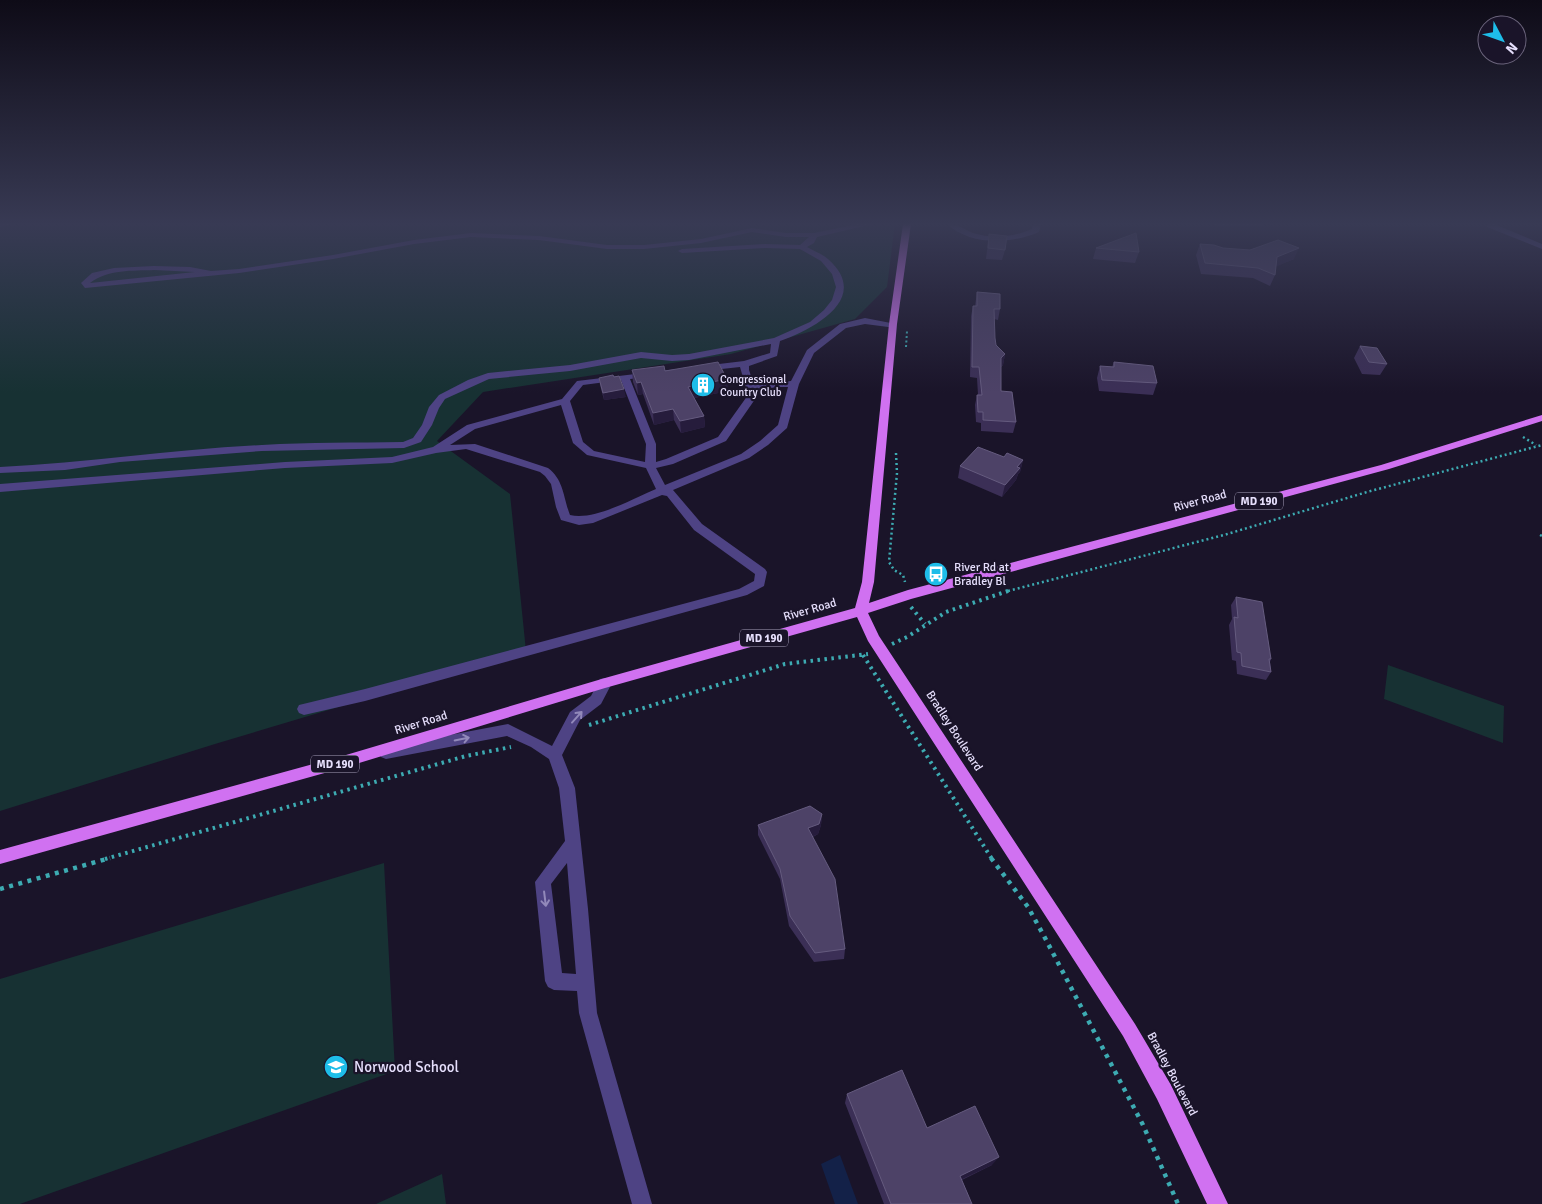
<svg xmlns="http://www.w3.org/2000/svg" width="1542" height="1204" viewBox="0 0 1542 1204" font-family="Signika,sans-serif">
  <rect width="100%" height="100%" fill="#1a1429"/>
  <path fill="#173133" d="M 0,224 L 895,224 L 887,287 L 855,319 L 731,354 L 483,392 L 437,441 L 510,494 L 526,651 L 215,744 L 0,811 Z
    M 1388,665 L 1504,706 L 1503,743 L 1384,699 Z
    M 384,863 L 395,1071 L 20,1204 L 0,1204 L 0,979 Z
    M 442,1174 L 446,1204 L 376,1204 Z"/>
  <path fill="#132148" d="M 840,1155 L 858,1204 L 835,1204 L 821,1164 Z"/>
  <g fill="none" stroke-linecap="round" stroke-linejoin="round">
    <path stroke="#3dabb2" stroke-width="2" stroke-dasharray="2 2.5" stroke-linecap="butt" d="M 906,347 L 907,331"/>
    <path stroke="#3dabb2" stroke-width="2.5" stroke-dasharray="2 3" stroke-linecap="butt" d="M 1523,437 L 1536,445
      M 896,453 L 897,473 L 889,562 L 894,570 L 903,575 L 905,582
      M 1540,535 L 1542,536
      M 1008,591 L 1224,535 L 1367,492 L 1542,445"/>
    <path stroke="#3dabb2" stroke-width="4" stroke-dasharray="2.5 4.5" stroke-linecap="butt" d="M 911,607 L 925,624
      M 892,644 L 907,637 L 946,612 L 1011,590
      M 863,655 L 992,859
      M 589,725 L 785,664 L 868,654
      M 105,859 L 466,756 L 511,747"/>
    <path stroke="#3dabb2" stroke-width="4.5" stroke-dasharray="4 5.5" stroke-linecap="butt" d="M 991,858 L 1028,907 L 1044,936 L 1143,1125 L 1178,1204
      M 0,889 L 110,858"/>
    <path fill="#4e4384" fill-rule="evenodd" d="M 0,224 L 11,224 L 0,227 Z
      M 858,224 L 873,224 L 817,237 L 814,243 L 807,247 C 814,251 822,254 828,259 C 872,298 814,329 780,341 L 777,356 L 749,366 L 749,370 L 754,385 L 791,381 L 807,350 L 840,324 L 865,318 L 896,324 L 896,328 L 865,324 L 846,328 L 814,353 L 799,384 L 787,428 L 768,445 L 749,458 L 673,490 L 702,524 L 765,569 L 767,572 L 764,586 L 747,595 L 365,701 L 304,715 L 299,713 L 297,709 L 299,705 L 365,689 L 739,589 L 754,581 L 755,574 L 694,530 L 667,496 L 662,495 L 593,523 L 579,525 L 561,520 L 556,507 L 551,484 L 545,476 L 540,472 L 466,449 L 436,453 L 392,463 L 285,468 L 0,492 L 0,484 L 285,462 L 392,457 L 433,447 L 467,425 L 562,399 L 577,381 L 744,361 L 770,353 L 771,344 L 689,360 L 672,361 L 641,358 L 570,371 L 489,379 L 445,399 L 439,408 L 432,425 L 421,442 L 404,448 L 262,451 L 120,462 L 65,470 L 0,473 L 0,467 C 88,463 174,449 262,445 C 309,442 356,443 403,442 L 413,438 L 422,425 L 429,407 L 439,395 L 468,380 L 488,373 L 570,365 L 641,352 L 672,355 L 689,354 L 774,338 L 810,322 L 824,310 L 832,300 L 836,287 L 832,274 L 821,261 L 800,249 L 765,248 L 682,253 L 678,251 L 682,249 L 765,244 L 800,245 L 809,237 L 786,237 L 752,232 L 701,243 L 644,249 L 607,249 L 539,240 L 471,237 L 414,244 L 333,259 L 239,273 L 85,288 L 81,283 L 92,273 L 114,268 L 154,266 L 190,267 L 211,271 L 239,269 L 333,255 L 414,240 L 471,233 L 539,236 L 607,245 L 644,245 L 701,239 L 752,228 L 786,233 L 814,233 ZM 154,270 L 195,272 L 90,283 C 108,269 132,271 154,270 ZM 740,367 L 748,395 L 718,437 L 666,459 L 656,462 L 656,444 L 630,379 ZM 621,380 L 646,444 L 645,462 L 594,451 L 583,442 L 570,401 L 583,385 ZM 778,387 L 788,387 L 778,425 L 760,441 L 741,454 L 665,485 L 656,468 L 673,464 L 726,441 L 758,395 L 756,390 ZM 561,405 L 573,443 L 587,455 L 646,468 L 656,489 C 632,499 594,521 570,515 C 563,497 564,480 548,468 L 475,444 L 450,445 L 475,429 Z
      M 947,224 C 958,224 964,229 973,233 C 993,239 1014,237 1032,229 L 1033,224 L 1041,224 L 1039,232 C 1011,244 971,246 947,224 Z
      M 1212,224 L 1264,224 L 1260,226 L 1216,226 Z
      M 1487,224 L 1494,224 L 1542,244 L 1542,249 L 1487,227 Z
      M 605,678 L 610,679 L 612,683 L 601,704 L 580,720 L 562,755 L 575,788 L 588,909 L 597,1013 L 652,1204 L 632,1204 L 579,1013 L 577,991 L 554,990 L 548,987 L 545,981 L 535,882 L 565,841 L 559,788 L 549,759 L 531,747 L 507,736 L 386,759 L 381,757 L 379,753 L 381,749 L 386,747 L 508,724 L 552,746 L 570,712 L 591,696 L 600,679 ZM 567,863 L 576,974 L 562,973 L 551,884 Z"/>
    <path fill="#d071f1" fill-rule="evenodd" d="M 903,224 L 911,224 L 897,324 L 874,582 L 869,603 L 908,590 L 1381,465 L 1542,415 L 1542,421 L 1389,469 L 911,599 L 868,613 L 879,636 L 1135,1024 L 1171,1085 L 1228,1204 L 1207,1204 L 1157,1099 L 1123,1036 L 868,641 L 857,617 L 605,688 L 346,767 L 0,864 L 0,850 L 346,755 L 605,678 L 855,608 L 862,582 L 889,324 Z"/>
  </g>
  <path fill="#3b2f56" d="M 989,234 L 1005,250 L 1002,260 L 986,259 Z
    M 1200,244 L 1223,248 L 1294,259 L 1276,266 L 1275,275 L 1270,286 L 1253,278 L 1201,274 L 1196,255 Z
    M 1096,248 L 1139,252 L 1135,263 L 1093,259 Z
    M 977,292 L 1000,309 L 998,320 L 994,319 L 995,338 L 996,345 L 1005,354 L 1003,365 L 1001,367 L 1001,391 L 1016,422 L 1013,433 L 981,431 L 981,423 L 976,422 L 975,405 L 977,395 L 978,395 L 977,378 L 970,377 L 971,316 L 973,306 L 975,306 Z
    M 1360,346 L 1387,364 L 1380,375 L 1362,374 L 1354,358 Z
    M 1114,362 L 1157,383 L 1153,395 L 1099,391 L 1097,378 L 1100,366 L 1112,367 Z
    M 632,370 L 665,371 L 728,391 L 694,398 L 704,416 L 705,427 L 681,433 L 674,420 L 654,425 L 643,394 L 638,395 L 633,382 Z
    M 599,378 L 626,397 L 604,400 L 600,385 Z
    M 1004,457 L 1023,460 L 1020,472 L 1018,474 L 1016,480 L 1002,497 L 958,478 L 960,466 Z
    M 1236,597 L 1271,659 L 1270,662 L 1271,672 L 1266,680 L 1237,674 L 1236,661 L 1232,660 L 1229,625 L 1232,619 L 1231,605 Z
    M 822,814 L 821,825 L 818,834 L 813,837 L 845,949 L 844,959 L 814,962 L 789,926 L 780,879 L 758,835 L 758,825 Z
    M 847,1094 L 927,1128 L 992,1165 L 962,1180 L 972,1204 L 884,1204 L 845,1103 Z"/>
  <path fill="#261c3c" d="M 1299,248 L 1294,259 L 1273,268 L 1277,257 Z
    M 1005,354 L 1003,365 L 998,369 L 1001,358 Z
    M 727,379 L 728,391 L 689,399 L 688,387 Z
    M 641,382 L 643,394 L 638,395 L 637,383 Z
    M 624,389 L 626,397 L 604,400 L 603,393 Z
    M 673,409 L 674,420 L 654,425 L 653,413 Z
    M 704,416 L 705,427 L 681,433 L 680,421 Z
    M 1023,460 L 1020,472 L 1018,474 L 1016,480 L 1002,497 L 1005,485 L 1017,467 Z
    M 822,814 L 821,825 L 818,834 L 808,839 L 808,828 Z
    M 999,1157 L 992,1165 L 954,1183 L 960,1176 Z"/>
  <path fill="#4d4267" stroke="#655b7f" d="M 1136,233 L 1139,252 L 1096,248 Z
    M 989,234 L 1007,236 L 1005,250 L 988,248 Z
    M 1278,240 L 1299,248 L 1277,257 L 1275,275 L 1258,268 L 1205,263 L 1200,244 L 1214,245 L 1223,248 L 1250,250 Z
    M 977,292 L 1000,294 L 1000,309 L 994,309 L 995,338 L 996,345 L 1005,354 L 1001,358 L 1001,391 L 1012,392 L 1016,422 L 983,420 L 983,412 L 978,412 L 977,395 L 982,395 L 979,367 L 972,367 L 973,306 L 977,306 Z
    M 1360,346 L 1377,348 L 1387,364 L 1369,362 Z
    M 718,362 L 727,379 L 688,387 L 704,416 L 680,421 L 673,409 L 653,413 L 641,382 L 637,383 L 632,370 L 664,366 L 665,371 Z
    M 1114,362 L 1153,366 L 1157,383 L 1102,380 L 1100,366 L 1114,367 Z
    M 613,375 L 614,377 L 619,376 L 624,389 L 603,393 L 599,378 Z
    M 978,447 L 1004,457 L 1007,453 L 1023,460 L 1017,467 L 1020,468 L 1005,485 L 960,466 Z
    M 1236,597 L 1262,602 L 1271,659 L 1269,659 L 1271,672 L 1242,666 L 1241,653 L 1237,652 L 1234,617 L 1238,618 Z
    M 810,806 L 822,814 L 819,824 L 808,828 L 835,879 L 845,949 L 815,953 L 790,916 L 780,869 L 758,825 Z
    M 902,1070 L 927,1128 L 975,1106 L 999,1157 L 960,1176 L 972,1204 L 891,1204 L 847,1094 Z"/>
  <defs><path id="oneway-shaft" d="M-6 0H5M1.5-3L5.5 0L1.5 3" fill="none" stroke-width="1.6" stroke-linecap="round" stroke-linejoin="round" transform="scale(1.25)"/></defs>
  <g stroke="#9289ba">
    <use href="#oneway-shaft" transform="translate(577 717) rotate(-48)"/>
    <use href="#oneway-shaft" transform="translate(462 739) rotate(-11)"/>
    <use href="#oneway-shaft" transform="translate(545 899) rotate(83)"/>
  </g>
  <linearGradient id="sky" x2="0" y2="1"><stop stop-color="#0e0b17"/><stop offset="0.57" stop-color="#383a54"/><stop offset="1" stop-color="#383a54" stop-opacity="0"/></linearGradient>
  <rect width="1542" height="393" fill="url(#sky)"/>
  <defs>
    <g id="building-disc" transform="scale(1.25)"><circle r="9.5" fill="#1ebde9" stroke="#1a1429"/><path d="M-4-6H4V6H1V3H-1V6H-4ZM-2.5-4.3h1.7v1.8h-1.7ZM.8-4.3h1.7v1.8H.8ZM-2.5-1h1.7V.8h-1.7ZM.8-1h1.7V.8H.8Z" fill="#fff"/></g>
    <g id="bus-disc" transform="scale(1.25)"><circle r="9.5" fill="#1ebde9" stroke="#1a1429"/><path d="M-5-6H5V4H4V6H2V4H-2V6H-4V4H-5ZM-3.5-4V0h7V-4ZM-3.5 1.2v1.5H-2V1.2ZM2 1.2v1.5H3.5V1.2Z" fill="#fff"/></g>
    <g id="school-disc" transform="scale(1.25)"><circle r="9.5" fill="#1ebde9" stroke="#1a1429"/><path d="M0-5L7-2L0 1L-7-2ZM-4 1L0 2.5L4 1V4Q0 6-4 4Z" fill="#fff"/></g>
  </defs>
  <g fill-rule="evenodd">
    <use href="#building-disc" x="703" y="385"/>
    <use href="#bus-disc" x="936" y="574"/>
    <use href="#school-disc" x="336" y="1067"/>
  </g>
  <g text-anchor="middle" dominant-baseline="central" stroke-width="4.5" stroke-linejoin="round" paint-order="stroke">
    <g font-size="11" fill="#e6dffc" stroke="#1a1429" text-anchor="start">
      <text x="720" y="379">Congressional<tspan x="720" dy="13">Country Club</tspan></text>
    </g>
    <g fill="#1a1429" stroke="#a9a2bd" stroke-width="1">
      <rect x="1235" y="492.5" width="48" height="17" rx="4"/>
      <rect x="740" y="629.5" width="48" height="17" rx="4"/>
      <rect x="311" y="755.5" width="48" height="17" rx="4"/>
    </g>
    <g font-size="11" font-weight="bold" fill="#e6dffc">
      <text x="1259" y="501">MD 190</text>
      <text x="764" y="638">MD 190</text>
      <text x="335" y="764">MD 190</text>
    </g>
    <g font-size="12" fill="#e6dffc" stroke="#1a1429">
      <text transform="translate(1200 501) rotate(-15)">River Road</text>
      <text transform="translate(810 610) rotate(-16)">River Road</text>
      <text transform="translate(421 723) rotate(-17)">River Road</text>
      <text transform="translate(954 731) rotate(57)">Bradley Boulevard</text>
      <text transform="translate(1172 1074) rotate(62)">Bradley Boulevard</text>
    </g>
    <g font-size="12" fill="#e6dffc" stroke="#1a1429" text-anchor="start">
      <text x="954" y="567">River Rd at<tspan x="954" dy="14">Bradley Bl</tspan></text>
    </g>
    <g font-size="15" fill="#e6dffc" stroke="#1a1429" text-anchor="start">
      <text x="354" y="1067">Norwood School</text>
    </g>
  </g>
  <g transform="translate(1502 40) rotate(131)"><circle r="24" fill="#1a1429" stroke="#6c657d"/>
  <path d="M0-4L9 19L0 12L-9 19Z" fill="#1ebde9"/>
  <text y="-8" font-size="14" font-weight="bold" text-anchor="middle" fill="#e6dffc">N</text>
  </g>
</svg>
